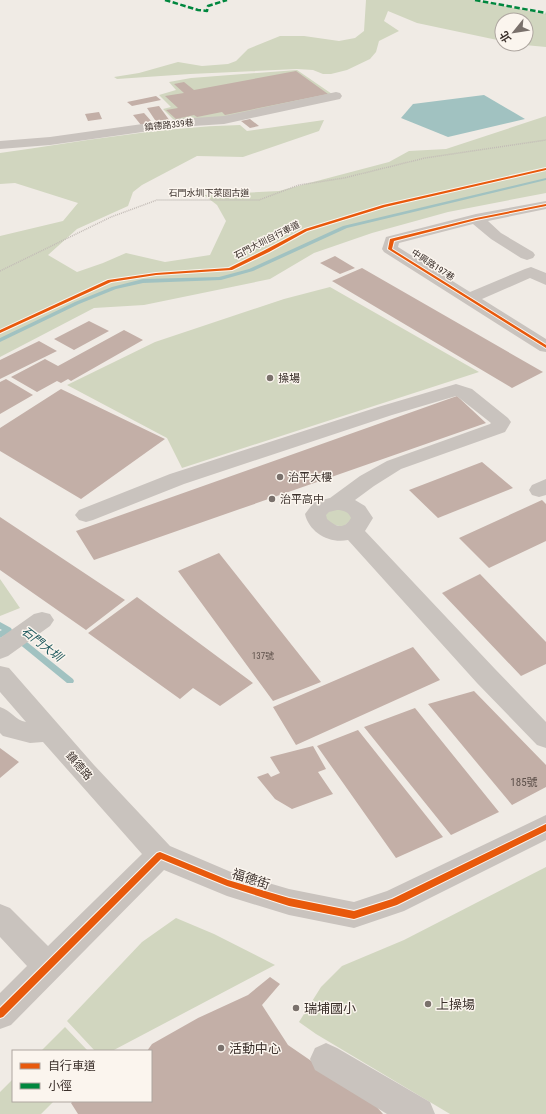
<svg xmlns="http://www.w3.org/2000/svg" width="546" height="1114" viewBox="0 0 546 1114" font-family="'Roboto Condensed','Noto Sans TC',sans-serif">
  <rect width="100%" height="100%" fill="#f0ebe5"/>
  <path fill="#d1d6bf" d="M 366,0 L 473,0 L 546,14 L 546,47 L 514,44 L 526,44 L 526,20 L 502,20 L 502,41 L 417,23 L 388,11 L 384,21 L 399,31 L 379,41 L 376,52 L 370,59 L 347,70 L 331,74 L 323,74 L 313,70 L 297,69 L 190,74 L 117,79 L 114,77 L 139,73 L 178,62 L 202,66 L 228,64 L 236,61 L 248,49 L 280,36 L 304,36 L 339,41 L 355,38 L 364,31 Z
    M 297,70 L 332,94 L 222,117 L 175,121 L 163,109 L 171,107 L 159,95 L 176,90 L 169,82 L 191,78 Z
    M 546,116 L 546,193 L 448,212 L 372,233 L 314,253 L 270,279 L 144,305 L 94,308 L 0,357 L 0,236 L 63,221 L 78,203 L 15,183 L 0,184 L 0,153 C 79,142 159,127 240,125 L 247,131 L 324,120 L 319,131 L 243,157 L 197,156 L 142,185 L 133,192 L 128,206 L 77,229 L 48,255 L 77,272 L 103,263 L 126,253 L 165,262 L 210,255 L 226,221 L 217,205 L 204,195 L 279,191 L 389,162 L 409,151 L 446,149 Z
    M 330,287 L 479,372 L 182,468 L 167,438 L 67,385 L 155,342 L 284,299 Z
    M 332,510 L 346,510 L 353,518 L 343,527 L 327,523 L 325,514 Z
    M 0,579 L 20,608 L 0,616 Z
    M 546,867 L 546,1114 L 450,1114 L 316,1034 L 299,1022 L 321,987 L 342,966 L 404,940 Z
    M 176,918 L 214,934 L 275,965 L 112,1051 L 95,1051 L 67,1021 L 142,942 Z
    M 65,1027 L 88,1051 L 41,1051 Z
    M 13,1079 L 13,1101 L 54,1101 L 41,1114 L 0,1114 L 0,1092 Z"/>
  <path fill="#a1c2c1" d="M 484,95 L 525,119 L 448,137 L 401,118 L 413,104 Z"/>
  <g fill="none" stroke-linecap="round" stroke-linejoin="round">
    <path fill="#a1c2c1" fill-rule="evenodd" d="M 546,178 L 546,180 L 347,228 L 253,271 L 221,280 L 143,283 L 116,289 L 79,304 L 0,342 L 0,338 L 75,302 L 112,287 L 143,279 L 219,277 L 249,269 L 343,226 Z
      M 0,622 L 11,628 L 12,630 L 73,679 L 74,681 L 73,683 L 67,683 L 7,634 L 0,638 L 0,631 L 2,630 L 0,629 Z"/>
  </g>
  <path fill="#c3afa7" d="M 296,71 L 328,94 L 225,115 L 222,112 L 197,117 L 194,115 L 176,119 L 166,110 L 178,108 L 165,96 L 184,93 L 174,84 L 184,82 L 194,90 Z
    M 156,96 L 161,100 L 132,106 L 127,102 Z
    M 159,106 L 170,121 L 157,123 L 147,108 Z
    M 99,112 L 102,119 L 88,121 L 85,114 Z
    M 144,113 L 153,123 L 141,125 L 133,115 Z
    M 250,119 L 259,126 L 250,128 L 241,121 Z
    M 335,256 L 355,268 L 340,274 L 320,263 Z
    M 362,268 L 543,372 L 512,388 L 332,281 Z
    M 89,321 L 109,331 L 74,350 L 54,339 Z
    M 124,330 L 143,340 L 71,381 L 68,379 L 61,383 L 57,381 L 37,392 L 11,377 L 45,359 L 58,366 Z
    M 39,341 L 57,351 L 0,379 L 0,360 Z
    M 6,379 L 33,395 L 0,414 L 0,382 Z
    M 61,389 L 165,439 L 81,499 L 0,451 L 0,428 Z
    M 457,396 L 486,423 L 94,560 L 76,531 Z
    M 482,462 L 513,488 L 438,518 L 409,490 Z
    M 542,500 L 546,504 L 546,541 L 489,568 L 459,538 Z
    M 0,517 L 125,600 L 86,630 L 0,570 Z
    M 219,553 L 321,682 L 273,701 L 178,571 Z
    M 480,574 L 546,642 L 546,664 L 521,676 L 442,593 Z
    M 137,597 L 253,683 L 220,706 L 193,688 L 180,699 L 88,633 Z
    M 413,647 L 440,680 L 296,745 L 273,707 Z
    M 474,691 L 546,765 L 546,787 L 512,805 L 428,704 Z
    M 415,708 L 499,812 L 451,835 L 364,727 Z
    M 358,730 L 443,837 L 396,858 L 317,746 Z
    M 313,746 L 326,769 L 318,772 L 333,794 L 292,809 L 275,799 L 257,777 L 268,773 L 271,777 L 280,773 L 270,757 Z
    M 0,748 L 19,762 L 0,778 Z
    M 270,977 L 280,984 L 262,1005 L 288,1045 L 339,1080 L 366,1095 L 383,1114 L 78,1114 L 71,1103 L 73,1101 L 151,1101 L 151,1051 L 147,1051 L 152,1044 L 198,1018 L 248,995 Z"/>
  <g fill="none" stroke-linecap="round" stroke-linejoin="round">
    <path stroke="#c2bbb6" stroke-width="1.5" stroke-dasharray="1 1" stroke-linecap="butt" d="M 0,271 L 111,217 L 157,200 L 259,200 L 299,185 L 344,178 L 425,158 L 546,140"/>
    <path fill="#c9c3be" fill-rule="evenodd" d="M 336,92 L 340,93 L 342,96 L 340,99 L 224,124 L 178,127 L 50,145 L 0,149 L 0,141 L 50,137 L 178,119 L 224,116 Z
      M 546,201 L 546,209 L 488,221 L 501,233 L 533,252 L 535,255 L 533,258 L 527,260 L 521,258 L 491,239 L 473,224 L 399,243 L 398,247 L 470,292 L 525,269 L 531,267 L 546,273 L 546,285 L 530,278 L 482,299 L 546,339 L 546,352 L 540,351 L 384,252 L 382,249 L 386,237 L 476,214 Z
      M 456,384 L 472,389 L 508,418 L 511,422 L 505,432 L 401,469 L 374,486 L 355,500 L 365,506 L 373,518 L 365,531 L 495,669 L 546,722 L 546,748 L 537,745 L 477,683 L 348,540 C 329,544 309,532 305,514 L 314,502 L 330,498 L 360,476 L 387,461 L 490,424 L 491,423 L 458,397 L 456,396 L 392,415 L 184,484 L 93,520 L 86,522 L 79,520 L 75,515 L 79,510 L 170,474 L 378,407 ZM 337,510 C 343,510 349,512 351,518 C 344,530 336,527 327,519 L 326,515 L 329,512 Z
      M 546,479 L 546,495 L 539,497 L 532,495 L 529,490 L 532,485 Z
      M 42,612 L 50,614 L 54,620 L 50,626 L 8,656 L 0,659 L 0,638 L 34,614 Z
      M 0,666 L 9,668 L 94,765 L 170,846 L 231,872 L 289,889 L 354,902 L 387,891 L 546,815 L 546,840 L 404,911 L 354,928 L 289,915 L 227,896 L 164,870 L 11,1025 L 0,1029 L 0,993 L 27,966 L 0,937 L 0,904 L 10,908 L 48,946 L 142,854 L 43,742 L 30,743 L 3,736 L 0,733 L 0,707 C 12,711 15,720 26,722 L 0,692 Z
      M 326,1043 L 337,1048 L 430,1102 L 435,1114 L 387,1114 L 315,1070 L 310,1059 L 315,1048 Z"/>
    <path stroke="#00873e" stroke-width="2.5" stroke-dasharray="5.5 2.5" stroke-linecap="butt" d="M 165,0 L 198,10 L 207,11 L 208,6 L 227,0
      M 475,0 L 546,13"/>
    <g stroke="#fbf5ee" stroke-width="2">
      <path id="cycleway" d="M 546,168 L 546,170 L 385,207 L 307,231 L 269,252 L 232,270 L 156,275 L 111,282 L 0,333 L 0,330 L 108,280 L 156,273 L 229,268 L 265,250 L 305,229 L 383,205 Z
        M 546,204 L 546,206 L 476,220 L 394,241 L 392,249 L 546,345 L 546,348 L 388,249 L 390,239 L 476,218 Z
        M 546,824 L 546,831 L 397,905 L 354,919 L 289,906 L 227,886 L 161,859 L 3,1017 L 0,1018 L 0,1008 L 157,853 L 160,852 L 228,880 L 289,898 L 354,911 L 392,899 Z"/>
    </g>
    <use href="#cycleway" fill="#e8590c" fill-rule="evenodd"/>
  </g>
  <g fill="#7a716c" stroke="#fbf5ee" stroke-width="1.5">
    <circle cx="270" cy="378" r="4"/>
    <circle cx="280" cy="477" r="4"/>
    <circle cx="272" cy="499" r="4"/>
    <circle cx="428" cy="1004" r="4"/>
    <circle cx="296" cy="1008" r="4"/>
    <circle cx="221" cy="1048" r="4"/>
  </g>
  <g text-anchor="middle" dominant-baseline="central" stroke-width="3" stroke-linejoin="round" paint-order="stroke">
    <g font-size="9" fill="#3b302b" stroke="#fbf5ee">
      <text transform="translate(169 125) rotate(-6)">鎮德路339巷</text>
      <text x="209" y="193">石門水圳下菜園古道</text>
      <text transform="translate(267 240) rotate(-27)">石門大圳自行車道</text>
      <text transform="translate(433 265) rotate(33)">中興路197巷</text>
    </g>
    <g font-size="9" fill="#5d504a">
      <text x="263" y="656">137號</text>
    </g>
    <g font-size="11" fill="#3b302b" stroke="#fbf5ee" text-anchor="start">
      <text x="278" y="378">操場</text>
      <text x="288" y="477">治平大樓</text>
      <text x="280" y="499">治平高中</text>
    </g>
    <g font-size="11" fill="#3b302b" stroke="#fbf5ee">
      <text transform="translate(79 766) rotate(49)">鎮德路</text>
    </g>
    <g font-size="11" fill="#5d504a">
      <text x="524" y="782">185號</text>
    </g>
    <g font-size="12" font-style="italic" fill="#1f5a5e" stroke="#fbf5ee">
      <text transform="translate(42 644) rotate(38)">石門大圳</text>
    </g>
    <g font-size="13" fill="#3b302b" stroke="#fbf5ee">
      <text transform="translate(251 879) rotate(18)">福德街</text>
    </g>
    <g font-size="13" fill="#3b302b" stroke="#fbf5ee" text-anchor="start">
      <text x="436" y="1004">上操場</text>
      <text x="304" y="1008">瑞埔國小</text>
      <text x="229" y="1048">活動中心</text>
    </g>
  </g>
  <rect x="12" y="1050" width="140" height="52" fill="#fbf5ee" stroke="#aea6a0"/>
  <rect x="20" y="1063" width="20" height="6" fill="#e8590c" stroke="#aea6a0"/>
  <text x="48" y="1070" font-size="12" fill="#3b302b">自行車道</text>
  <rect x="20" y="1083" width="20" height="6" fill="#00873e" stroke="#aea6a0"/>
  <text x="48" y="1090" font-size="12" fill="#3b302b">小徑</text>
  <g transform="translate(514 32) rotate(240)"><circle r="19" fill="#fbf5ee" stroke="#aea6a0"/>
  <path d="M0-3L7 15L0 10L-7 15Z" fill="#7a716c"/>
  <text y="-6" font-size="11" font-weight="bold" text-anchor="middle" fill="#3b302b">北</text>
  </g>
</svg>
